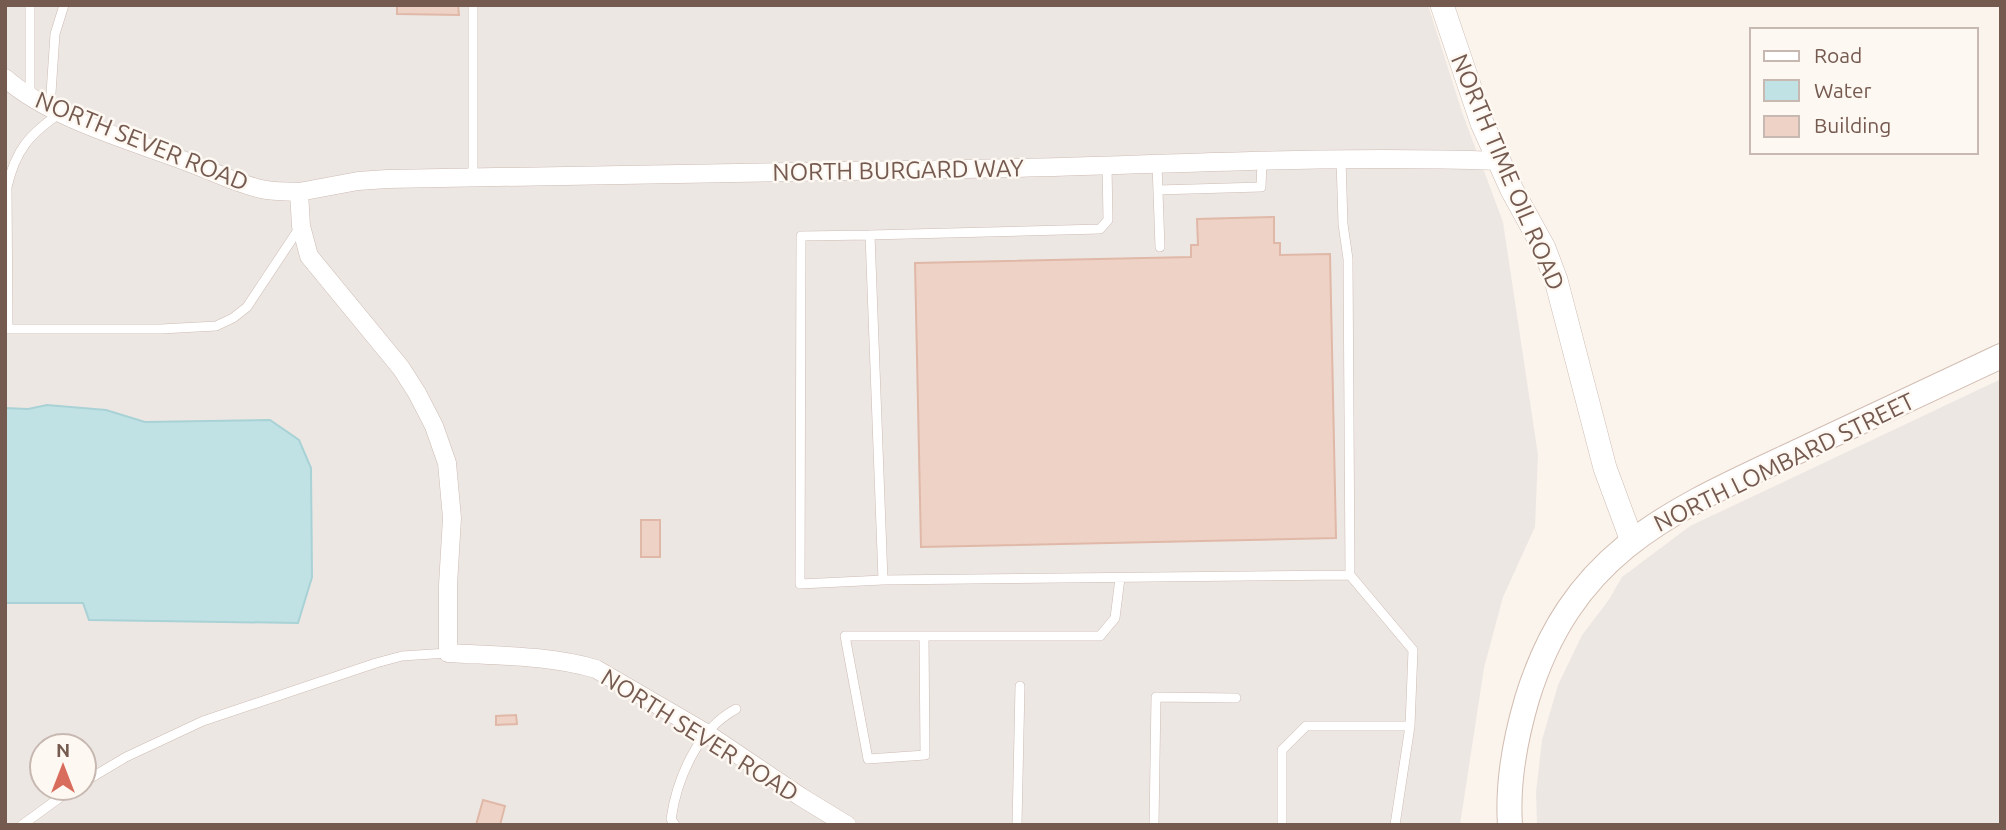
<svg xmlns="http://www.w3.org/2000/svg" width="2006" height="830" viewBox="0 0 2006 830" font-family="Ubuntu,sans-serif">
  <rect width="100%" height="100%" fill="#fbf4ec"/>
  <path fill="#ede7e4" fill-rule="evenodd" d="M 5,5 L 1428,5 L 1462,112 L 1503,222 L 1538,455 L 1535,527 L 1503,597 L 1484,668 L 1460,825 L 5,825 L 5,603 L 83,603 L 270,420 L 145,422 L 106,410 L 47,405 L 28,409 L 5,408 ZM 42,746 L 84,746 L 84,788 L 42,788 Z
    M 2001,379 L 2001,825 L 1537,825 L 1536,792 L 1542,740 L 1558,685 L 1582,635 L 1608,601 L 1622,577 L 1690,526 Z"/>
  <path fill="#c1e2e4" stroke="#a8d2d5" stroke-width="2" d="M 47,405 L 106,410 L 145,422 L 270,420 L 299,440 L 311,468 L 312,577 L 298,623 L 89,620 L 83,603 L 5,603 L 5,408 L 28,409 Z"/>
  <path fill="#eed2c6" stroke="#e0b8a7" stroke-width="2" d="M 397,5 L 458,5 L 459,15 L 397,14 Z
    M 1274,217 L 1274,243 L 1280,243 L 1280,255 L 1330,254 L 1336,538 L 921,547 L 915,263 L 1191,257 L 1191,245 L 1198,245 L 1197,219 Z
    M 641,520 L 660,520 L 660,557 L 641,557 Z
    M 516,715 L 517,724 L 496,725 L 496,716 Z
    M 483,800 L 505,806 L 500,825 L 476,825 Z"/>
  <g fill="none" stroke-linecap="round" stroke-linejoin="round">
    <g stroke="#cdbbb2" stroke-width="10">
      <path id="service" d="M 30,5 L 30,97
        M 473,5 L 473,178
        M 50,108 L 55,34 L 64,5
        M 1341,159 L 1343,224 L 1348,259 L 1350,575 L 1413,650 L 1410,726 L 1395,825
        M 1157,164 L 1160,247
        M 1107,166 L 1108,220 L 1100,229 L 870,235 L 883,580 L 1350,575
        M 1158,190 L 1261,187 L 1262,161
        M 870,235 L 801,236 L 800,584 L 883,580
        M 5,329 L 161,329 L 216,326 L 233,318 L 247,307 L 300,227
        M 8,329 L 7,187 C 16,149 29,135 60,113
        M 924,636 L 925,755 L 868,759 L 845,636 L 1100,636 L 1115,618 L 1120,578
        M 84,782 L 126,757 L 203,721 L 376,663 L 402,656 L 448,653
        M 22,825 L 73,788
        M 675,825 L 671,819 C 677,778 698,729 736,709
        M 1017,825 L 1020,686
        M 1154,825 L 1156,697 L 1236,698
        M 1282,825 L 1282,750 L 1306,726 L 1410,726"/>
    </g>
    <g stroke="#cdbbb2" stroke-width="19">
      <path id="minor" d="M 5,78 C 50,118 129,140 185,161 C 210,170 235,183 261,189 C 273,192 286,191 299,192 L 301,226 L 309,256 L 401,368 L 417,393 L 434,426 L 447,463 L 452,518 L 448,585 L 448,653 C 497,656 549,655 596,669 L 706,733 L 801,797 L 847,825
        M 299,192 L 358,181 L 387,179 C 597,176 807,173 1018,168 C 1178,164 1338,155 1498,161"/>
    </g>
    <g stroke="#cdbbb2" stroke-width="24">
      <path id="tertiary" d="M 1442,5 L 1482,123 L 1512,190 L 1544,248 L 1556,280 L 1605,468 L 1632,541"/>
    </g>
    <g stroke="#d2bdb2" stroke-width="26">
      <path id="secondary" d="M 1510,825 C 1507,782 1515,740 1527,699 C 1573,549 1673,510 1803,449 C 1869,418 1935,387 2001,356"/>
    </g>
    <use href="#service" stroke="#fff" stroke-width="9"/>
    <use href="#minor" stroke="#fff" stroke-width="18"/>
    <use href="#tertiary" stroke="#fff" stroke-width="23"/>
    <use href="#secondary" stroke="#fff" stroke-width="24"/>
  </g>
  <g text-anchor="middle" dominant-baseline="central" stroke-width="5" stroke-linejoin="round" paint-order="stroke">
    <g font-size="24" fill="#755a50" stroke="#fef8f2">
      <text transform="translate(142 141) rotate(22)">NORTH SEVER ROAD</text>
      <text transform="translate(898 170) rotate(-1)">NORTH BURGARD WAY</text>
      <text transform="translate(1508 172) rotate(67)">NORTH TIME OIL ROAD</text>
      <text transform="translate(1784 462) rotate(-26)">NORTH LOMBARD STREET</text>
      <text transform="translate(700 735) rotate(32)">NORTH SEVER ROAD</text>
    </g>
  </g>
  <rect width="2006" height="830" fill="none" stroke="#755a50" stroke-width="14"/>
  <rect x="1750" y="28" width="228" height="126" fill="#fef8f2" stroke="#c7b9b1" stroke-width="2"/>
  <rect x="1764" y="51" width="35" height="10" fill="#ffffff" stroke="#c7b9b1" stroke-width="2"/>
  <text x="1814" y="63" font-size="21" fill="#755a50">Road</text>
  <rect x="1764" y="80" width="35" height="21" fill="#c1e2e4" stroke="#c7b9b1" stroke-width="2"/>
  <text x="1814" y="98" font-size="21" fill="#755a50">Water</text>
  <rect x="1764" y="116" width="35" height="21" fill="#eed2c6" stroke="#c7b9b1" stroke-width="2"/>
  <text x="1814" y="133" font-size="21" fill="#755a50">Building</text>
  <g transform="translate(63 767)"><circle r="33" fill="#fef8f2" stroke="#c7b9b1" stroke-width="2"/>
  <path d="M0-5L12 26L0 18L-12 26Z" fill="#d96d5d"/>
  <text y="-10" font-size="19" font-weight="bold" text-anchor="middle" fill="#755a50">N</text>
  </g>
</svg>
